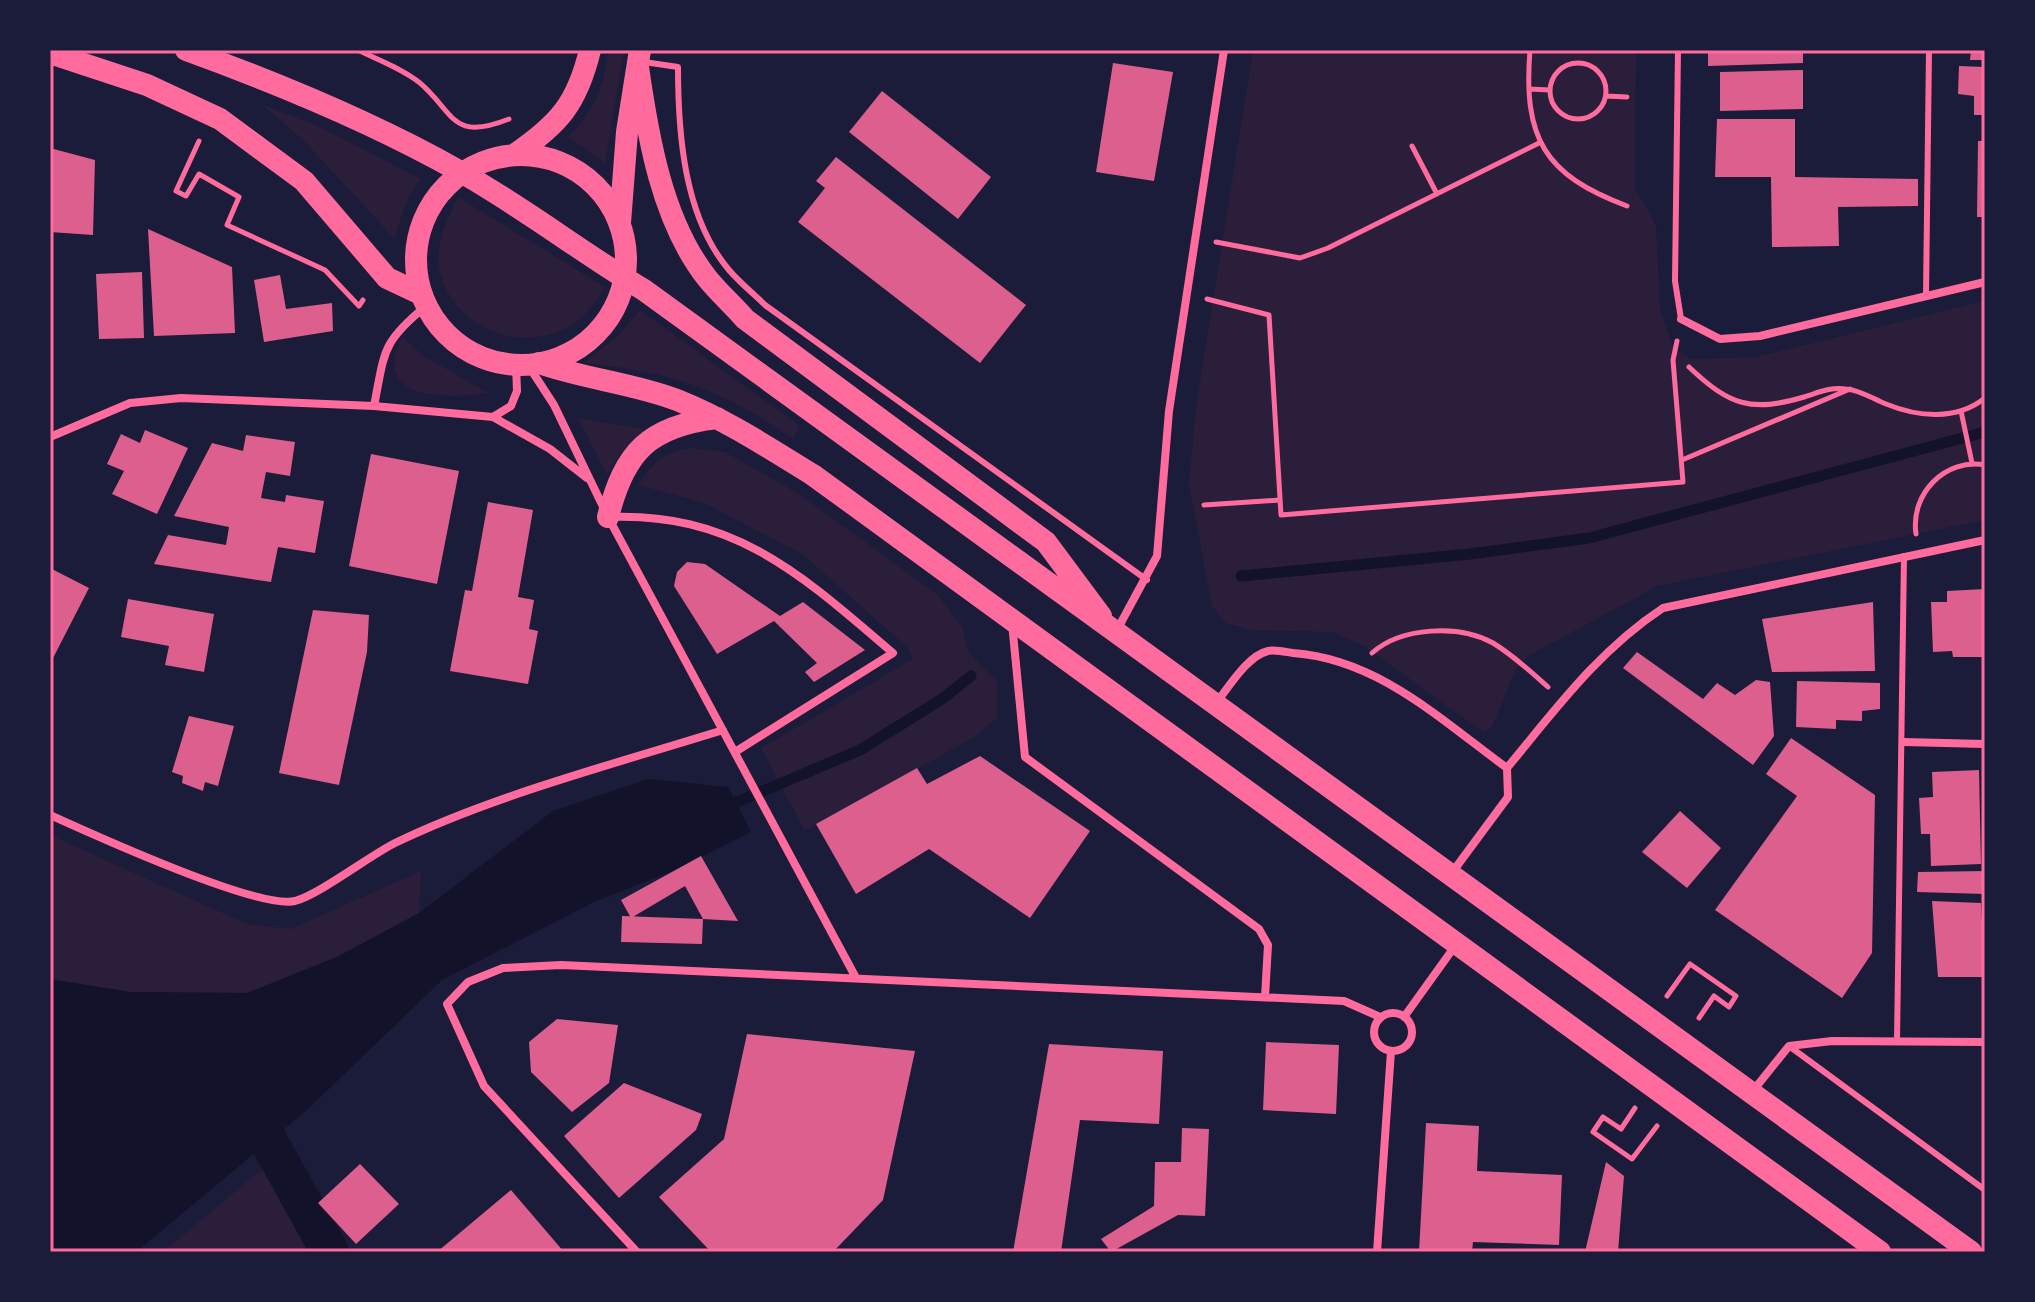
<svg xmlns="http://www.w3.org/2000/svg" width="2035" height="1302" viewBox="0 0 2035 1302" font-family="Spectral,serif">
  <rect width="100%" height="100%" fill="#1b1b3a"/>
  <path fill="#2a1e3b" d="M 609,50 L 624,50 L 605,163 L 568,137 C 596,110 603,88 609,50 Z
    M 1253,50 L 1636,50 L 1635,188 L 1656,225 L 1660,310 L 1673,347 L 1691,359 L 1756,357 L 1985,301 L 1985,520 L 1658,586 L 1528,656 L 1516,668 L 1492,727 L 1483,732 L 1364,646 L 1332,632 L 1252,630 L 1225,623 L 1212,606 L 1189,484 L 1196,407 Z
    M 263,105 L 318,126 L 421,179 L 408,198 L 394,238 L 303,140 Z
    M 458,197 L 605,287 C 596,302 585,318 568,327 C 518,355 449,326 439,267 C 435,244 448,217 458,197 Z
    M 640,310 L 800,426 L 793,439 C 723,389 668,371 583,363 L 618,336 Z
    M 402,336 L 422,355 L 489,393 C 449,398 369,404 402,336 Z
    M 578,418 L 645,429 L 620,454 L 607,475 Z
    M 692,448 L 725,452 L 799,494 L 938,595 L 963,629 L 968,652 L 997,680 L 997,718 L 973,738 L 805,831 L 761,748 L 913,659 L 907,647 L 802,554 L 704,503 L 638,485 C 652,463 665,451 692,448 Z
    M 50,835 L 247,924 L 291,929 L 421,871 L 419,913 L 339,956 L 247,993 L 130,992 L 50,979 Z
    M 272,1161 L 353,1252 L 163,1252 Z"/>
  <path fill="#12122b" d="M 648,779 L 728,787 L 751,832 L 675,870 L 596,901 L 442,980 L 309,1108 L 136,1252 L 50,1252 L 50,979 L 130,992 L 247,993 L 339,956 L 419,913 L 553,811 Z"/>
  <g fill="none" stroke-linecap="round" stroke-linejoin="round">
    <path stroke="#12122b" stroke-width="11" d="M 1241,576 L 1470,554 L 1589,538 L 1985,432
      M 725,807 L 860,750 L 942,699 L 971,676"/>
    <path stroke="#12122b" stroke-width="38" d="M 243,1095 L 330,1252"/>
  </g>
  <path fill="#dd5f8e" d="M 1708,50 L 1803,50 L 1803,63 L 1708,66 Z
    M 1971,50 L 1985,50 L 1985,60 L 1970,60 Z
    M 1113,63 L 1173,72 L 1154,181 L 1096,172 Z
    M 1959,66 L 1985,67 L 1985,115 L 1974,115 L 1974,96 L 1958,94 Z
    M 1803,70 L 1803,109 L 1720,111 L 1720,72 Z
    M 882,91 L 991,177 L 958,219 L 849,132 Z
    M 1717,119 L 1795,119 L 1795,177 L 1918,179 L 1918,206 L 1838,207 L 1839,246 L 1772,247 L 1771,177 L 1715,177 Z
    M 1978,141 L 1985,141 L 1985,217 L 1977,217 Z
    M 50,148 L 95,160 L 93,235 L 50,232 Z
    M 836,157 L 1026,305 L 980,363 L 798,222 L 825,188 L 816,181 Z
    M 148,229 L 232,267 L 235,333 L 154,336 Z
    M 142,272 L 144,338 L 99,339 L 96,274 Z
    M 280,275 L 286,309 L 332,303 L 333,331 L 264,342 L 254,280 Z
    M 145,430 L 188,448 L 157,514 L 112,494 L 124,471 L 107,464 L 121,434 L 140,443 Z
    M 246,435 L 295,442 L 290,476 L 266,472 L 261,498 L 285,502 L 286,495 L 324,501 L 315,553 L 278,547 L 271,582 L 154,564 L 168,535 L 226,545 L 229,527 L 174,516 L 212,443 L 243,451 Z
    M 371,454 L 459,471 L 437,584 L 349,566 Z
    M 488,502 L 533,510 L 518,597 L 534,600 L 529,629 L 538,631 L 528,684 L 450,671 L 465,590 L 472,591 Z
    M 687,562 L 705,564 L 780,616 L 803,602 L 865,650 L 814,682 L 805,672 L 817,663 L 774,621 L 717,654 L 674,586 L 677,572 Z
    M 50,568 L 89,588 L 50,664 Z
    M 1985,589 L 1985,657 L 1953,657 L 1952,651 L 1933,652 L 1931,602 L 1947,602 L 1947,591 Z
    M 128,599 L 214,614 L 204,672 L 165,665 L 169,646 L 121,637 Z
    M 1873,602 L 1875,671 L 1772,672 L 1762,619 Z
    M 313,610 L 369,615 L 367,652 L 339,785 L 279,773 Z
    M 1637,652 L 1703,699 L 1717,683 L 1735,695 L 1756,680 L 1770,682 L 1774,736 L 1753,765 L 1623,668 Z
    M 1797,681 L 1880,683 L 1880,709 L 1862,711 L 1862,721 L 1836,720 L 1836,729 L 1796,727 Z
    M 189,716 L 234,726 L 218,786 L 205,782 L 203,791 L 182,783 L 183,776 L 172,772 Z
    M 1791,738 L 1875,795 L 1872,953 L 1842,998 L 1715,910 L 1797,796 L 1766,774 Z
    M 980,756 L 1090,831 L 1030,918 L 929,849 L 856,894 L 816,824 L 917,768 L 927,784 Z
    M 1979,770 L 1981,864 L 1931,866 L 1930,834 L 1921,834 L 1919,798 L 1933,797 L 1932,772 Z
    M 1680,811 L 1721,848 L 1687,888 L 1642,852 Z
    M 701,856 L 738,921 L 703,919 L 685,886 L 631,918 L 621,900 Z
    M 1985,871 L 1985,894 L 1917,892 L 1918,872 Z
    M 1932,901 L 1981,903 L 1985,977 L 1938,977 Z
    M 622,916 L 703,919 L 702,944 L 621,942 Z
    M 557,1019 L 618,1025 L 609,1083 L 572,1112 L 531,1072 L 529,1042 Z
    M 747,1034 L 915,1051 L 883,1200 L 833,1252 L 711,1252 L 659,1197 L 724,1139 Z
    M 1266,1042 L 1339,1045 L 1336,1114 L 1263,1110 Z
    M 1049,1044 L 1163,1051 L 1159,1124 L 1080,1120 L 1061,1252 L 1013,1252 Z
    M 624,1083 L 702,1114 L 696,1130 L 619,1198 L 564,1136 Z
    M 1426,1123 L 1479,1126 L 1477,1171 L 1562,1175 L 1559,1245 L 1473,1242 L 1472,1252 L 1419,1252 Z
    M 1182,1128 L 1209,1129 L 1205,1216 L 1178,1215 L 1111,1252 L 1101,1239 L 1154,1206 L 1155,1162 L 1181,1162 Z
    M 1606,1162 L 1624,1176 L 1618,1252 L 1585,1252 Z
    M 360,1164 L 399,1204 L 356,1244 L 318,1203 Z
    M 511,1190 L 564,1252 L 437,1252 Z"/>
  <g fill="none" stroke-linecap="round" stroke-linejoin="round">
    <path stroke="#ff6b9d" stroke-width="5" d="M 358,50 C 378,60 403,69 420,83 C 455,113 451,142 509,119
      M 1530,50 C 1523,138 1544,175 1627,206
      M1550 91a28 28 0 1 1 56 0a28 28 0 1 1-56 0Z
      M 1529,89 L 1550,90
      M 1606,96 L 1627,97
      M 199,141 L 176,191 L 186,196 L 199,174 L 239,197 L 227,225 L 325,270 L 359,306 L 363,300
      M 1412,146 L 1437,194
      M 1216,242 L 1300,258 L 1328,248 L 1539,143
      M 1207,299 L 1269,315 L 1281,515 L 1683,482 L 1673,360 L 1677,341
      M 1689,367 C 1729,405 1751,413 1804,397 C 1820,392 1830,387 1846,389 C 1860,390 1873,399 1886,404 C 1918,417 1956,421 1985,398
      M 1961,411 L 1972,463
      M 1682,460 L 1850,389
      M 1204,505 L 1280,500
      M 1916,534 C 1910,494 1945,458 1985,465
      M 1372,653 C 1401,627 1459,624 1493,643 C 1513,655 1530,671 1548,687
      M 1667,996 L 1690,964 L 1736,996 L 1729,1007 L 1714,996 L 1699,1018
      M 1635,1108 L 1621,1129 L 1603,1117 L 1593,1132 L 1632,1159 L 1657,1126"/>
    <path stroke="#ff6b9d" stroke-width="6" d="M 1678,50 L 1675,281 L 1681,319
      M 644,62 L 678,67 C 678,134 684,217 729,270 C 740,283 753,293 765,305 L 1147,580
      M 1926,295 L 1929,50
      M 1897,1041 L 1904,556
      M 1789,1046 L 1985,1190"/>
    <path stroke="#ff6b9d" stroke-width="8" d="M 1681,319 L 1720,339 L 1760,336 L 1985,282
      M 528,365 L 554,405 L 608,517 L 855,976
      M 374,406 C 385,351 381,343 426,306
      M 493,417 L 550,449 L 587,478
      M 50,437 L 130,403 L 181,398 L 374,406 L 493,417 L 511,406 L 517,391 L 516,365
      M 609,517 C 735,512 803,576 893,653 L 735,752
      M 1012,623 L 1025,757 L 1259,929 L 1268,945 L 1265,997
      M 1117,630 L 1157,556 L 1169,411 L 1224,50
      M 1216,703 C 1229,687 1247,656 1268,651 C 1275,649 1286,652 1293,653 C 1378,659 1441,720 1507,768
      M 1904,742 L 1985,744
      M 50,815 C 92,834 258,910 295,901 C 320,894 369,856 395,843 C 494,795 618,763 723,730
      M 1451,874 L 1508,797 L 1507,768 C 1555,710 1599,650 1663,608 L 1985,540
      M1374 1032a19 19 0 1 1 38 0a19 19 0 1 1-38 0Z
      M 1404,1017 L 1455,946
      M 1752,1092 L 1789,1046 L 1832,1041 L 1985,1042
      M 637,1252 L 484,1086 L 447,1004 L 468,982 L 503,968 L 561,965 L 1344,1001 L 1380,1017
      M 1377,1252 L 1391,1051"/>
    <path stroke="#ff6b9d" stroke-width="22" d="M 186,50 C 280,84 372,122 459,171 C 523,207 581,252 644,290 L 1971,1252
      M 50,53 L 147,85 L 220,119 L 304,181 L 387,278 L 421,294
      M 638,67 C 648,137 662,221 707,278 C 718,292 733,305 745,319 L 1046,542 L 1101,616
      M 514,155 C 559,124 577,104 590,50
      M416 260a105 105 0 1 1 210 0a105 105 0 1 1-210 0Z
      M 620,223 L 627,132 L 640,50
      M 539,363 C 584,379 633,383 677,400 C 725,419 769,448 813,475 L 1880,1252
      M 608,517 C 624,452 649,426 717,418"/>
  </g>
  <rect width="2035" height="1302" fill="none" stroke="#1b1b3a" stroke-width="104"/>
  <rect x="52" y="52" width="1931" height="1198" fill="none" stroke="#ff6b9d" stroke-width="3"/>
</svg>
